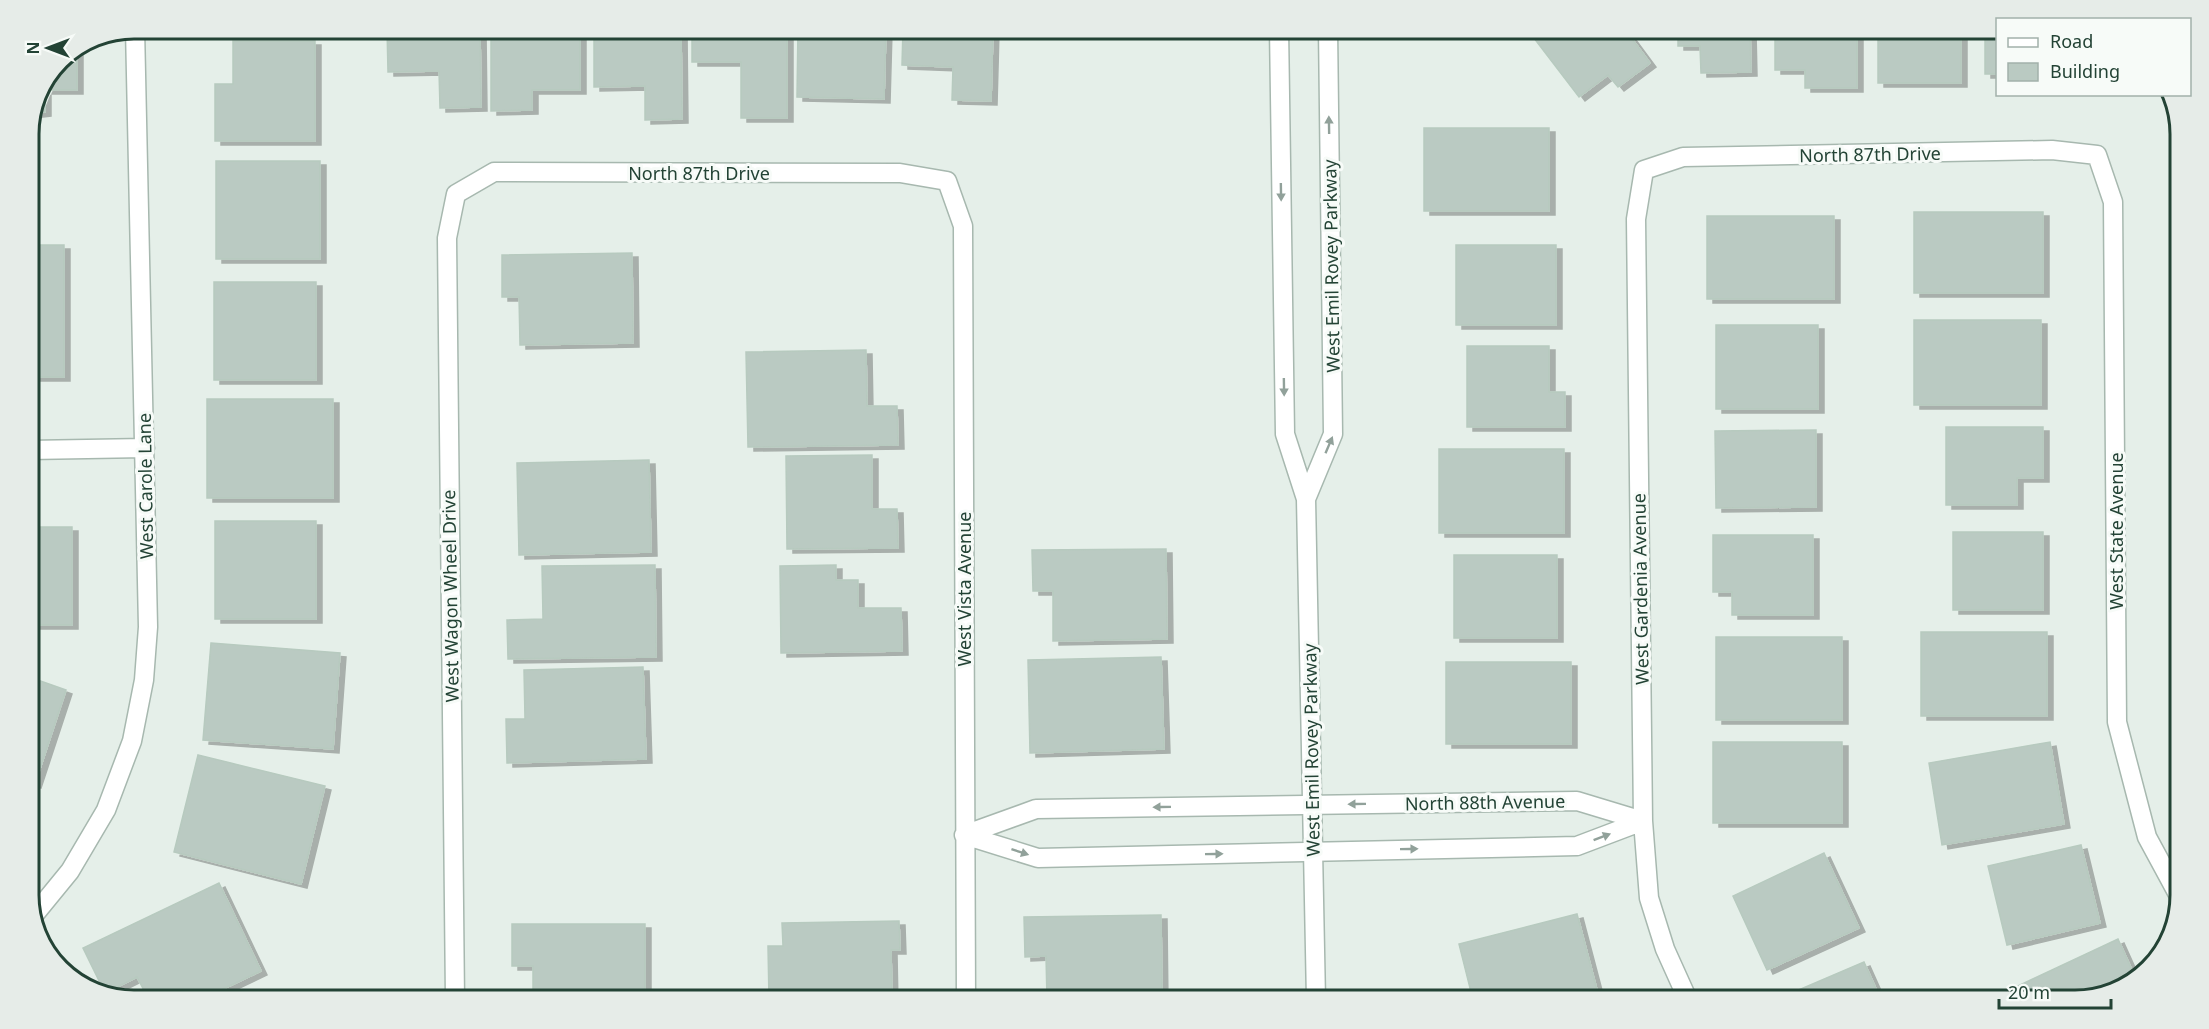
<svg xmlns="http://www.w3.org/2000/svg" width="2209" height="1029" viewBox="0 0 2209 1029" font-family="'Noto Sans',sans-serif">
  <defs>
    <filter id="shadow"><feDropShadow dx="6" dy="4" stdDeviation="0" flood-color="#0004"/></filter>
  </defs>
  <rect width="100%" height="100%" fill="#e5efe9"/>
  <path fill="#bacac2" stroke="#b7cabf" stroke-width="1.5" filter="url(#shadow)" d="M 387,28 L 480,28 L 481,107 L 440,108 L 439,71 L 388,72 Z
    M 491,28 L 580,28 L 580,90 L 532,90 L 532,110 L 491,111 Z
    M 594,28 L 681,28 L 682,119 L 645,120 L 645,86 L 594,87 Z
    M 692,28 L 787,28 L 787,118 L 741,118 L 741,62 L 692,62 Z
    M 798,28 L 886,28 L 884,99 L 797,97 Z
    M 903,28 L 993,28 L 991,101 L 952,100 L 953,67 L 902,65 Z
    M 1624,28 L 1650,63 L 1618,87 L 1608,75 L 1579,97 L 1527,29 Z
    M 1678,28 L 1750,28 L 1751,72 L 1701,73 L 1700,46 L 1678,46 Z
    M 1775,28 L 1857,28 L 1857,88 L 1805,88 L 1805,70 L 1775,70 Z
    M 1878,28 L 1961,28 L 1961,83 L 1878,83 Z
    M 1985,28 L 1998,28 L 1998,74 L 1985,74 Z
    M 233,41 L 315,41 L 315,141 L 215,141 L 215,84 L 233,84 Z
    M 77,48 L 77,90 L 46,90 L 60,59 Z
    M 45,91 L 45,112 L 36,113 Z
    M 1424,128 L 1549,128 L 1549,211 L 1424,211 Z
    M 216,161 L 320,161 L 320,259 L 216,259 Z
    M 1914,212 L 2043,212 L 2043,293 L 1914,293 Z
    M 1707,216 L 1834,216 L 1834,299 L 1707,299 Z
    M 29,245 L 64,245 L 64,377 L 29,377 Z
    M 1456,245 L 1556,245 L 1556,325 L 1456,325 Z
    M 632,253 L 633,343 L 520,345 L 519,297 L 502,297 L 502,255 Z
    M 214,282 L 316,282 L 316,380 L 214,380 Z
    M 1914,320 L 2041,320 L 2041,405 L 1914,405 Z
    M 1716,325 L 1818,325 L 1818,409 L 1716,409 Z
    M 1467,346 L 1549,346 L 1549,392 L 1565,392 L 1565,427 L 1467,427 Z
    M 866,350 L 867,406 L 897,406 L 898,445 L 748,447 L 746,352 Z
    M 207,399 L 333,399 L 333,498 L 207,498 Z
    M 1946,427 L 2043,427 L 2043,478 L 2017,478 L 2017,505 L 1946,505 Z
    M 1816,430 L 1816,507 L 1716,508 L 1715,431 Z
    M 1439,449 L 1564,449 L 1564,533 L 1439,533 Z
    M 872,455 L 872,509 L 897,509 L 898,548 L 787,549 L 786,456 Z
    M 649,460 L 651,552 L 519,555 L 517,463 Z
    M 215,521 L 316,521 L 316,619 L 215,619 Z
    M 29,527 L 72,527 L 72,625 L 29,625 Z
    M 1953,532 L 2043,532 L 2043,610 L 1953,610 Z
    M 1713,535 L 1813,535 L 1813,615 L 1732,615 L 1732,592 L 1713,592 Z
    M 1166,549 L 1167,639 L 1053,641 L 1053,591 L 1033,591 L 1032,550 Z
    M 1454,555 L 1557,555 L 1557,638 L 1454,638 Z
    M 655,565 L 656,657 L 508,659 L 507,620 L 543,619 L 542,566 Z
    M 836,565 L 836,580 L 858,580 L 858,608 L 901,608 L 902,651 L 781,653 L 780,566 Z
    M 1921,632 L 2047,632 L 2047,716 L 1921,716 Z
    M 1716,637 L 1842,637 L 1842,720 L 1716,720 Z
    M 211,643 L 340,653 L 333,749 L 203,740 Z
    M 1161,657 L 1164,749 L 1030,753 L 1028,660 Z
    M 1446,662 L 1571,662 L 1571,744 L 1446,744 Z
    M 643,667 L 646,759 L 507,763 L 506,719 L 525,719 L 524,670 Z
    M 29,677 L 66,690 L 35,784 L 29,782 Z
    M 1713,742 L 1842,742 L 1842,823 L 1713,823 Z
    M 2050,742 L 2064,824 L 1942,845 L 1929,763 Z
    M 198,755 L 325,786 L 301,884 L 174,852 Z
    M 2081,845 L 2100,923 L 2007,945 L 1988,866 Z
    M 1824,853 L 1859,928 L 1767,970 L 1733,896 Z
    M 219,883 L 261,971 L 200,1000 L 149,1000 L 137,977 L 105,993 L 83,948 Z
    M 1577,914 L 1597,990 L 1556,1000 L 1473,1000 L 1459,944 Z
    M 1161,915 L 1162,1000 L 1047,1000 L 1046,956 L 1025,957 L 1024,917 Z
    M 899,921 L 900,950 L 891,950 L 892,1000 L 769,1000 L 768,946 L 783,946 L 782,923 Z
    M 512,924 L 645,924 L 645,1000 L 533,1000 L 533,966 L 512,966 Z
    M 2118,939 L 2136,979 L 2133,983 L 2075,1000 L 2009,1000 L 2005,992 Z
    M 1864,962 L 1881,1000 L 1789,1000 L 1787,995 Z"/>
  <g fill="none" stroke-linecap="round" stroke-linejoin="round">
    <g stroke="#a7b8af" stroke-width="21">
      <path id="minor" d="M 29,450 L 145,448
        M 964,835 L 1038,858 L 1577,846 L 1643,821
        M 964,835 L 1036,809 L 1577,801 L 1643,821
        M 34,915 L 70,871 L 106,810 L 132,741 L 144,680 L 148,627 L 135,28
        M 455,1000 L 447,238 L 456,194 L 494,172 L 900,173 L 947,181 L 963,226 L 966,1000
        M 1688,1000 L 1665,949 L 1649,898 L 1643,821 L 1636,219 L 1644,170 L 1683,157 L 2052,150 L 2097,155 L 2113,202 L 2117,722 L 2147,837 L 2180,898"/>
    </g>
    <g stroke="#a7b8af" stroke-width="21">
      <path id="tertiary" d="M 1279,28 L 1285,434 L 1306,499 L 1316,1000
        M 1306,499 L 1333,434 L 1328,28"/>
    </g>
    <use href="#minor" stroke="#fff" stroke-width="18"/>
    <use href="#tertiary" stroke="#fff" stroke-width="18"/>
  </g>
  <defs><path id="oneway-solid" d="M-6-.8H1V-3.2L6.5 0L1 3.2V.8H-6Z" transform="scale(1.5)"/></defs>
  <g fill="#91a19a">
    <use href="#oneway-solid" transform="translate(1329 125) rotate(-91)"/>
    <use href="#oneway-solid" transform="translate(1281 192) rotate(89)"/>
    <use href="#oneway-solid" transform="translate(1284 387) rotate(89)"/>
    <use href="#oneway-solid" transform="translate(1329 445) rotate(-67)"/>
    <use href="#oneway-solid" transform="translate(1357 804) rotate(179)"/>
    <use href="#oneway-solid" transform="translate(1162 807) rotate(179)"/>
    <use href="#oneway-solid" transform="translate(1602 837) rotate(-21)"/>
    <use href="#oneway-solid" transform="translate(1409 849) rotate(-1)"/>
    <use href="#oneway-solid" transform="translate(1020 852) rotate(18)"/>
    <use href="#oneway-solid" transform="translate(1214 854) rotate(-1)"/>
  </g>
  <g text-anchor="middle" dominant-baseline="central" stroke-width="6" stroke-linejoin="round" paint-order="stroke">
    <g font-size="18" fill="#234335" stroke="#f7fbf8">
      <text transform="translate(1870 154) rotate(-1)">North 87th Drive</text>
      <text x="699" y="173">North 87th Drive</text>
      <text transform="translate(1331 266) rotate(-91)">West Emil Rovey Parkway</text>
      <text transform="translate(145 486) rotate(-91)">West Carole Lane</text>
      <text transform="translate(2116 531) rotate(-90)">West State Avenue</text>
      <text transform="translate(964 589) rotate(-90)">West Vista Avenue</text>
      <text transform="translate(1640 589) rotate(-91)">West Gardenia Avenue</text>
      <text transform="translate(450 596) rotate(-91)">West Wagon Wheel Drive</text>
      <text transform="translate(1311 750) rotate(-91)">West Emil Rovey Parkway</text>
      <text transform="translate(1485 802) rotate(-1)">North 88th Avenue</text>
    </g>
  </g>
  <path d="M0 0H2209V1029H0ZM134 39H2075A95 95 0 0 1 2170 134V895A95 95 0 0 1 2075 990H134A95 95 0 0 1 39 895V134A95 95 0 0 1 134 39Z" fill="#e6ece8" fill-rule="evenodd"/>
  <path fill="none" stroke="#234335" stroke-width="3" d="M134 39H2075A95 95 0 0 1 2170 134V895A95 95 0 0 1 2075 990H134A95 95 0 0 1 39 895V134A95 95 0 0 1 134 39Z"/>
  <rect x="1996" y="18" width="195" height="78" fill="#f7fbf8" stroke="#a2b1aa" stroke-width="1.5"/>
  <rect x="2008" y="38" width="30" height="9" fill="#ffffff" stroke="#a2b1aa" stroke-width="1.5"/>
  <text x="2050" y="48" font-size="18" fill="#234335">Road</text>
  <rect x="2008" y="63" width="30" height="18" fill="#bacac2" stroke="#a2b1aa" stroke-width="1.5"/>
  <text x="2050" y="78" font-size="18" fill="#234335">Building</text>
  <g transform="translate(48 48) rotate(270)" stroke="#f7fbf8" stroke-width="4.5" paint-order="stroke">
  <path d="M0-4.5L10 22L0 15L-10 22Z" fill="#234335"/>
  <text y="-9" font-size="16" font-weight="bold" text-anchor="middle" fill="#234335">N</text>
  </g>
  <path d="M1999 999v9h112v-9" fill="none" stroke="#234335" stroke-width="3"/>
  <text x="2008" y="999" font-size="18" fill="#234335" stroke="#f7fbf8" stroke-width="4.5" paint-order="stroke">20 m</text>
</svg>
